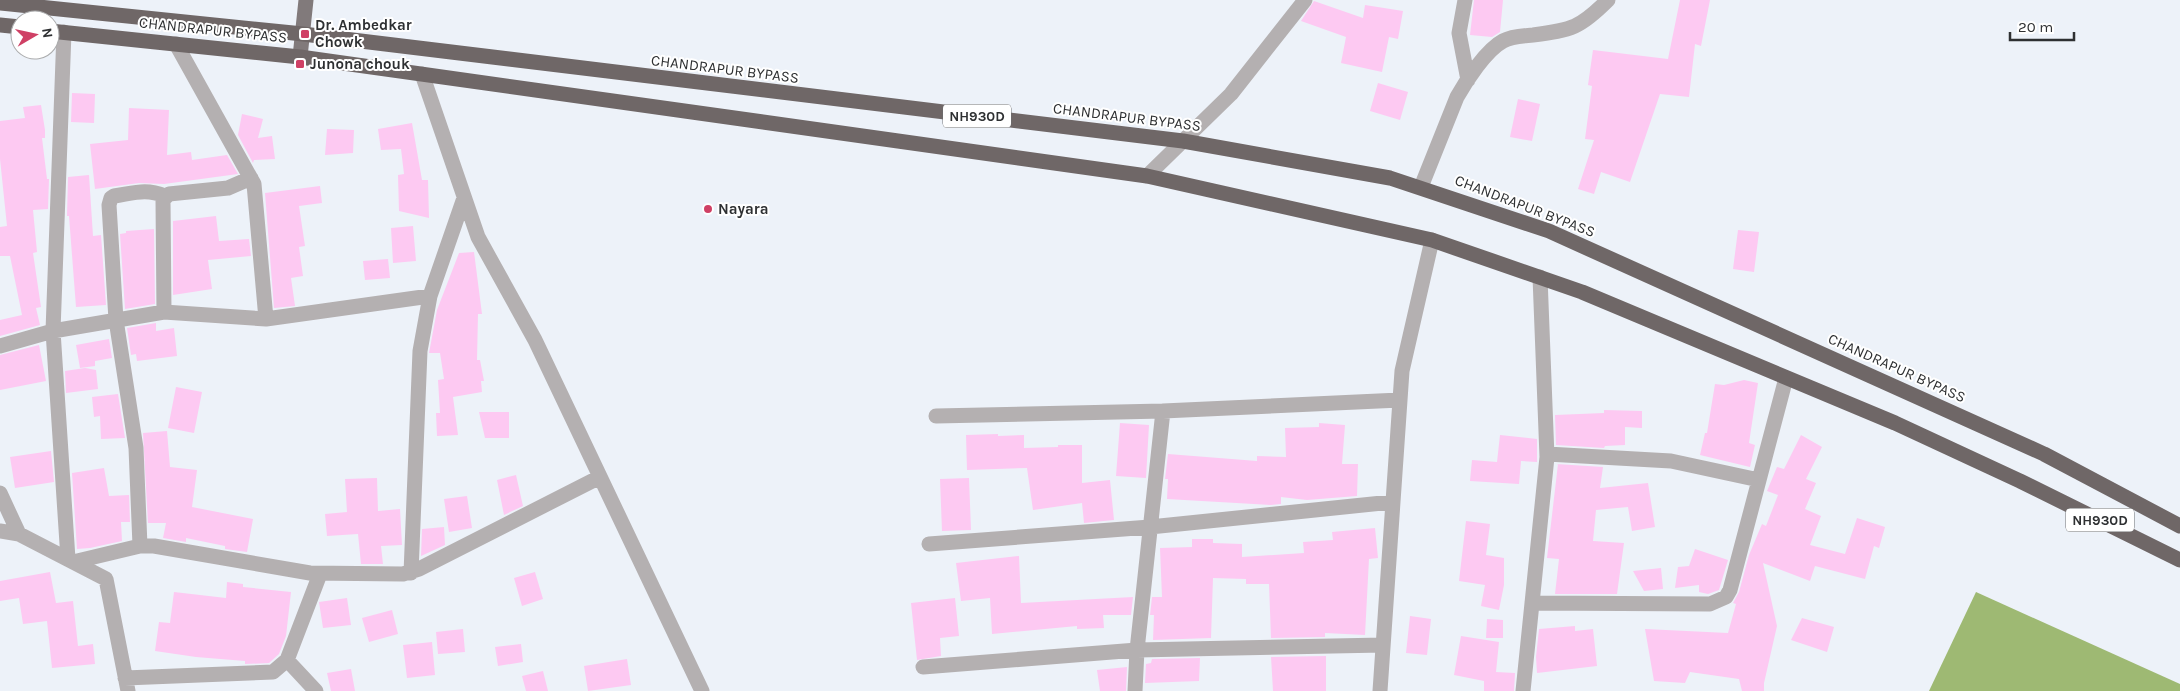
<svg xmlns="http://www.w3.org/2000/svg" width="2180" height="691" viewBox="0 0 2180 691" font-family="Karla,sans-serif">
  <rect width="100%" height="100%" fill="#edf2f9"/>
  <path fill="#9eb973" d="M 1976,592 L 2180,684 L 2180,691 L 1929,691 Z"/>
  <path fill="#fdc9f2" d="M 1474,0 L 1503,0 L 1500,32 L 1492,37 L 1470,35 Z
    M 1680,0 L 1710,0 L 1701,46 L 1695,44 L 1689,97 L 1660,94 L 1630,182 L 1601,172 L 1594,194 L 1578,189 L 1594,140 L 1585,139 L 1592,86 L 1588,85 L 1593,50 L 1668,59 Z
    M 1314,1 L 1363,18 L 1365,5 L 1403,11 L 1398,39 L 1389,37 L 1382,72 L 1341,63 L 1346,37 L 1301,21 Z
    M 1378,83 L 1408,92 L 1400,120 L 1370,111 Z
    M 72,93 L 95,94 L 94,123 L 71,122 Z
    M 1518,99 L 1540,104 L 1532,141 L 1510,137 Z
    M 41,105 L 45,130 L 45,138 L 42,138 L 47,179 L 49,179 L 48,209 L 33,210 L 37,252 L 33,253 L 41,307 L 36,308 L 40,325 L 0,336 L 0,320 L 22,315 L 10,256 L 0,256 L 0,227 L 7,226 L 0,159 L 0,121 L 25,118 L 23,107 Z
    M 129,108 L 169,110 L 167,155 L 191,152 L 192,160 L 227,155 L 238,174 L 164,184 L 139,183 L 95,189 L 90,144 L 128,140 Z
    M 242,114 L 263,119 L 258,138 L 272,136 L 275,159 L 254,160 L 253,163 L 238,135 Z
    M 412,123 L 422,180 L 428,180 L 429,218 L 399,211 L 398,175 L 404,174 L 401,149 L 381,150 L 378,129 Z
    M 327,129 L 354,130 L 353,153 L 325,155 Z
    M 89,175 L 93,236 L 101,235 L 106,305 L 76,307 L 69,216 L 67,216 L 68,177 Z
    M 320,186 L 322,203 L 299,206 L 305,246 L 299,247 L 303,276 L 291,278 L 295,306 L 274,308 L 265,193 Z
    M 216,216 L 219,241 L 249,239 L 251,256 L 208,260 L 212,289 L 173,295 L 173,221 Z
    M 413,226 L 416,261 L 393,263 L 391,228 Z
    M 154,229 L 155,304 L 125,309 L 120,234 L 126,233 L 126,231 Z
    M 1738,230 L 1759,232 L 1754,272 L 1733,269 Z
    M 474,252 L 482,314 L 478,314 L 477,360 L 480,360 L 484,381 L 481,381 L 482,392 L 453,397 L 458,435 L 437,436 L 436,413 L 440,413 L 438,380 L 444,379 L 440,353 L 429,353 L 437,310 L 459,253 Z
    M 388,259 L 390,278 L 365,280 L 363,261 Z
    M 156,323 L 156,331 L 174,328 L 177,356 L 137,361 L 136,354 L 131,355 L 127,328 Z
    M 109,339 L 112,358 L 95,361 L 95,366 L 80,368 L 76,345 Z
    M 39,345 L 46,381 L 0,390 L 0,355 Z
    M 85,368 L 96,370 L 98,389 L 66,393 L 65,371 Z
    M 1744,380 L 1758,383 L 1749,443 L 1755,445 L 1750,467 L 1700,455 L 1705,433 L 1707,433 L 1715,384 L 1724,385 Z
    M 176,387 L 202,392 L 194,433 L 168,428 Z
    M 118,394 L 125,438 L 101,439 L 100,416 L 94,417 L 92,397 Z
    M 1604,410 L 1642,411 L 1642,428 L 1625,427 L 1625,445 L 1605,446 L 1604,448 L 1556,445 L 1555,415 L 1604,413 Z
    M 479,412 L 509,412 L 509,438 L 485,438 Z
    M 1120,423 L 1149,425 L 1146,478 L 1116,476 Z
    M 1319,423 L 1345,425 L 1342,464 L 1358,464 L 1357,496 L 1307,500 L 1281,497 L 1281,504 L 1271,505 L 1167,499 L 1168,479 L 1165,479 L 1168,454 L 1257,461 L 1257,456 L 1286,457 L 1285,428 L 1319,427 Z
    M 167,431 L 170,467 L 197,470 L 192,507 L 253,519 L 247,552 L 225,549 L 225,546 L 186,538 L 186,542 L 163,538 L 166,523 L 148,523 L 143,433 Z
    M 998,434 L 998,436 L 1024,435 L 1024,448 L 1058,447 L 1058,445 L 1082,445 L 1082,483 L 1110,480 L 1114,520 L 1084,523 L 1082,503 L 1033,510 L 1027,468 L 967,470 L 966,435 Z
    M 1500,435 L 1537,439 L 1537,462 L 1521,461 L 1519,484 L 1470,481 L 1472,460 L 1497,462 Z
    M 1801,435 L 1822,447 L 1806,479 L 1816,483 L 1805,509 L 1821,516 L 1810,545 L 1845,554 L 1857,518 L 1885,527 L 1879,548 L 1874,546 L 1865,579 L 1815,566 L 1810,581 L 1763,563 L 1777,626 L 1764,683 L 1764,691 L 1742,691 L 1739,679 L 1690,672 L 1685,683 L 1654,681 L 1645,629 L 1728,633 L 1736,604 L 1733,603 L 1739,592 L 1749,555 L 1762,524 L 1766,526 L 1778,495 L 1767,491 L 1777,467 L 1784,469 Z
    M 51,451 L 54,482 L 15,488 L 10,457 Z
    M 1556,464 L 1603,467 L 1600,488 L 1648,483 L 1655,527 L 1632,531 L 1628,507 L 1596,510 L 1593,541 L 1624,543 L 1617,594 L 1555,594 L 1559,559 L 1547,558 L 1558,464 Z
    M 104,468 L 109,496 L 129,495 L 130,522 L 121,522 L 122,541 L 90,548 L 77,549 L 72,473 Z
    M 516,475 L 523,506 L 504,515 L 497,480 Z
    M 377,478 L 378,511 L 400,509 L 402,545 L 381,546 L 383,564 L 361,564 L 358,534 L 327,536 L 325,514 L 347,512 L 345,479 Z
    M 969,478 L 971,530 L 942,531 L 940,479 Z
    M 467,496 L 472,528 L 449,532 L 444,499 Z
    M 1466,521 L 1490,524 L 1486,555 L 1504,558 L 1504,585 L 1499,610 L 1481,606 L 1485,585 L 1459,581 Z
    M 444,527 L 445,545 L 421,556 L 422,529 Z
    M 1375,528 L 1378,558 L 1369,559 L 1365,635 L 1325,633 L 1325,637 L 1271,638 L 1269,584 L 1246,584 L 1246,579 L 1213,578 L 1211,638 L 1153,640 L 1154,615 L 1150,615 L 1152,597 L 1162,597 L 1160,548 L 1192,547 L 1192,539 L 1213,539 L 1213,543 L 1242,544 L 1242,557 L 1304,553 L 1303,542 L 1333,540 L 1332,532 Z
    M 1695,549 L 1728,560 L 1719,590 L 1708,594 L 1699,592 L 1699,585 L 1675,588 L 1678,567 L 1689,566 Z
    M 1019,556 L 1021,603 L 1133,597 L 1131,615 L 1103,615 L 1104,628 L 1077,629 L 1077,626 L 992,634 L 990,598 L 961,601 L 956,563 Z
    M 1661,568 L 1663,589 L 1644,591 L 1633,571 Z
    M 50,572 L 56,603 L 73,601 L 78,646 L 93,644 L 95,664 L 52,668 L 47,621 L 23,624 L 19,598 L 0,601 L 0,581 Z
    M 535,572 L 543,599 L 522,606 L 514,578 Z
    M 227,582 L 243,584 L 243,587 L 291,592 L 286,636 L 279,654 L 269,663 L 245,664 L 245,661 L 196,657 L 155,651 L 159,622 L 170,623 L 174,592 L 226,598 Z
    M 347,598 L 351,625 L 323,628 L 319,602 Z
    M 955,598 L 959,636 L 940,638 L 941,656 L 917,660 L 911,603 Z
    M 392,610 L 398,634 L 369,642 L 362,618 Z
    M 1410,616 L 1431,619 L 1427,655 L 1406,653 Z
    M 1802,618 L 1834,627 L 1827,652 L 1791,640 Z
    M 1487,619 L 1503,620 L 1503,638 L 1486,638 Z
    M 1575,626 L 1575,631 L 1593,629 L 1597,666 L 1537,673 L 1536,657 L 1539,629 Z
    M 463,629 L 465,652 L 438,654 L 436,632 Z
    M 1461,636 L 1499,642 L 1496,672 L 1515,673 L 1514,691 L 1484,691 L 1484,681 L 1454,675 Z
    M 432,642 L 435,675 L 407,678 L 403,645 Z
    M 521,644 L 523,662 L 498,666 L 495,647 Z
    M 1326,656 L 1326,691 L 1273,691 L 1271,657 Z
    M 1200,658 L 1199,681 L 1145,683 L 1146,664 L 1151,663 L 1152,659 Z
    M 627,659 L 631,685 L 588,691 L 584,666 Z
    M 1127,667 L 1126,691 L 1100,691 L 1097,670 Z
    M 351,669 L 355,691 L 331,691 L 327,673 Z
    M 543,671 L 548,691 L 526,691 L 522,676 Z"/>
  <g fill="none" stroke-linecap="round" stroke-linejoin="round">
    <path stroke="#b4b0b1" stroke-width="15" d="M 1465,0 L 1459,33 L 1468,80
      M 64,32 L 53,331 L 68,559
      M 176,44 L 254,184 L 266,319
      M 422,74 L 478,237 L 535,340 L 702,691
      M 1147,176 L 1231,94 L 1305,0
      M 1421,187 L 1457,97 C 1466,81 1486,50 1503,41 C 1512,36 1523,36 1533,35 C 1572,30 1580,28 1608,0
      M 164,312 L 163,200 L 169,194 L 228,188 L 251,178
      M 0,346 L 53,331 L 164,312 L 266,319 L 430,296
      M 936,416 L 1163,411
      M 1547,454 L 1671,461 L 1759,480
      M 0,493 L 19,534 L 106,579 L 128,691
      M 0,531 L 19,534
      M 929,544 L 1150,527 L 1392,502
      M 140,546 L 136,448 L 116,320 L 109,205 L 111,198 L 114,196 C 134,193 146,188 165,196
      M 73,562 L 140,546 L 154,546 L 310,573 L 403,574 L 419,569 L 600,477
      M 411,573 L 420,351 L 430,296 L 464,198
      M 1532,603 L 1710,604 L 1726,597 L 1730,590 L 1786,378
      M 287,660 L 316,691
      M 923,667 L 1137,650 L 1383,645
      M 125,678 L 273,672 L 287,660 L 320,574
      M 1135,691 L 1137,650 L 1163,411 L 1400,400
      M 1380,691 L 1402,371 L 1432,240
      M 1523,691 L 1547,457 L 1540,277"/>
    <path stroke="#817a7b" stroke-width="15" d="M 300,57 L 306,0"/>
    <path stroke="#6f6767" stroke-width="15" d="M 0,3 L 303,34 L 1183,141 L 1390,178 L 1549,231 L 2044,454 L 2180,526
      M 0,25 L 20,27
      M 50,31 L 300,57 L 1147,176 L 1432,240 L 1582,292 L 1895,423 L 2020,481 L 2180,560"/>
  </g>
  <g fill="#cf4065" stroke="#fff" stroke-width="2">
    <rect x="300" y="29" width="10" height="10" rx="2.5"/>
    <rect x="295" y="59" width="10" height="10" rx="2.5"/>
    <circle cx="708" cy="209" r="5"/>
  </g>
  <g text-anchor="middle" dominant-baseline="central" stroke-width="4" stroke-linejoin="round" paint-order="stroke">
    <g fill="#fff" stroke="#6d6e70" stroke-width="1">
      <rect x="943" y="104.5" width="68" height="23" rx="4"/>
      <rect x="2066" y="508.5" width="68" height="23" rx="4"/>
    </g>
    <g font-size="14" font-weight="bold" fill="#2e3032">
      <text x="977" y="116">NH930D</text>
      <text x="2100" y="520">NH930D</text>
    </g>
    <g font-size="15" font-weight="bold" fill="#2e3032" stroke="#fff" text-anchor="start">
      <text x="315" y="25">Dr. Ambedkar<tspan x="315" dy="17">Chowk</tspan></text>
      <text x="310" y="64">Junona chouk</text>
      <text x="718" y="209">Nayara</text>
    </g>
    <g font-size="15" fill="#2e3032" stroke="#fff">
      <text transform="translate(213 30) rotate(6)">CHANDRAPUR BYPASS</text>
      <text transform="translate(725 69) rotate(7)">CHANDRAPUR BYPASS</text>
      <text transform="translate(1127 117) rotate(7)">CHANDRAPUR BYPASS</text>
      <text transform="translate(1525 206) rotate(21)">CHANDRAPUR BYPASS</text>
      <text transform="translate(1897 368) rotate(24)">CHANDRAPUR BYPASS</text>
    </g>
  </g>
  <g transform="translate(35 35) rotate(81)"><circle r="24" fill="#ffffff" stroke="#abacad"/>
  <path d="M0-4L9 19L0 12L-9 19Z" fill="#cf4065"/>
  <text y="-8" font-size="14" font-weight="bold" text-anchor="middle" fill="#2e3032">N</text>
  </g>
  <path d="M2010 32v8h64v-8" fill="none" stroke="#2e3032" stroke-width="2.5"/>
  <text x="2018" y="32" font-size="15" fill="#2e3032" stroke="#ffffff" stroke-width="4" paint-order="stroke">20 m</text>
</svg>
